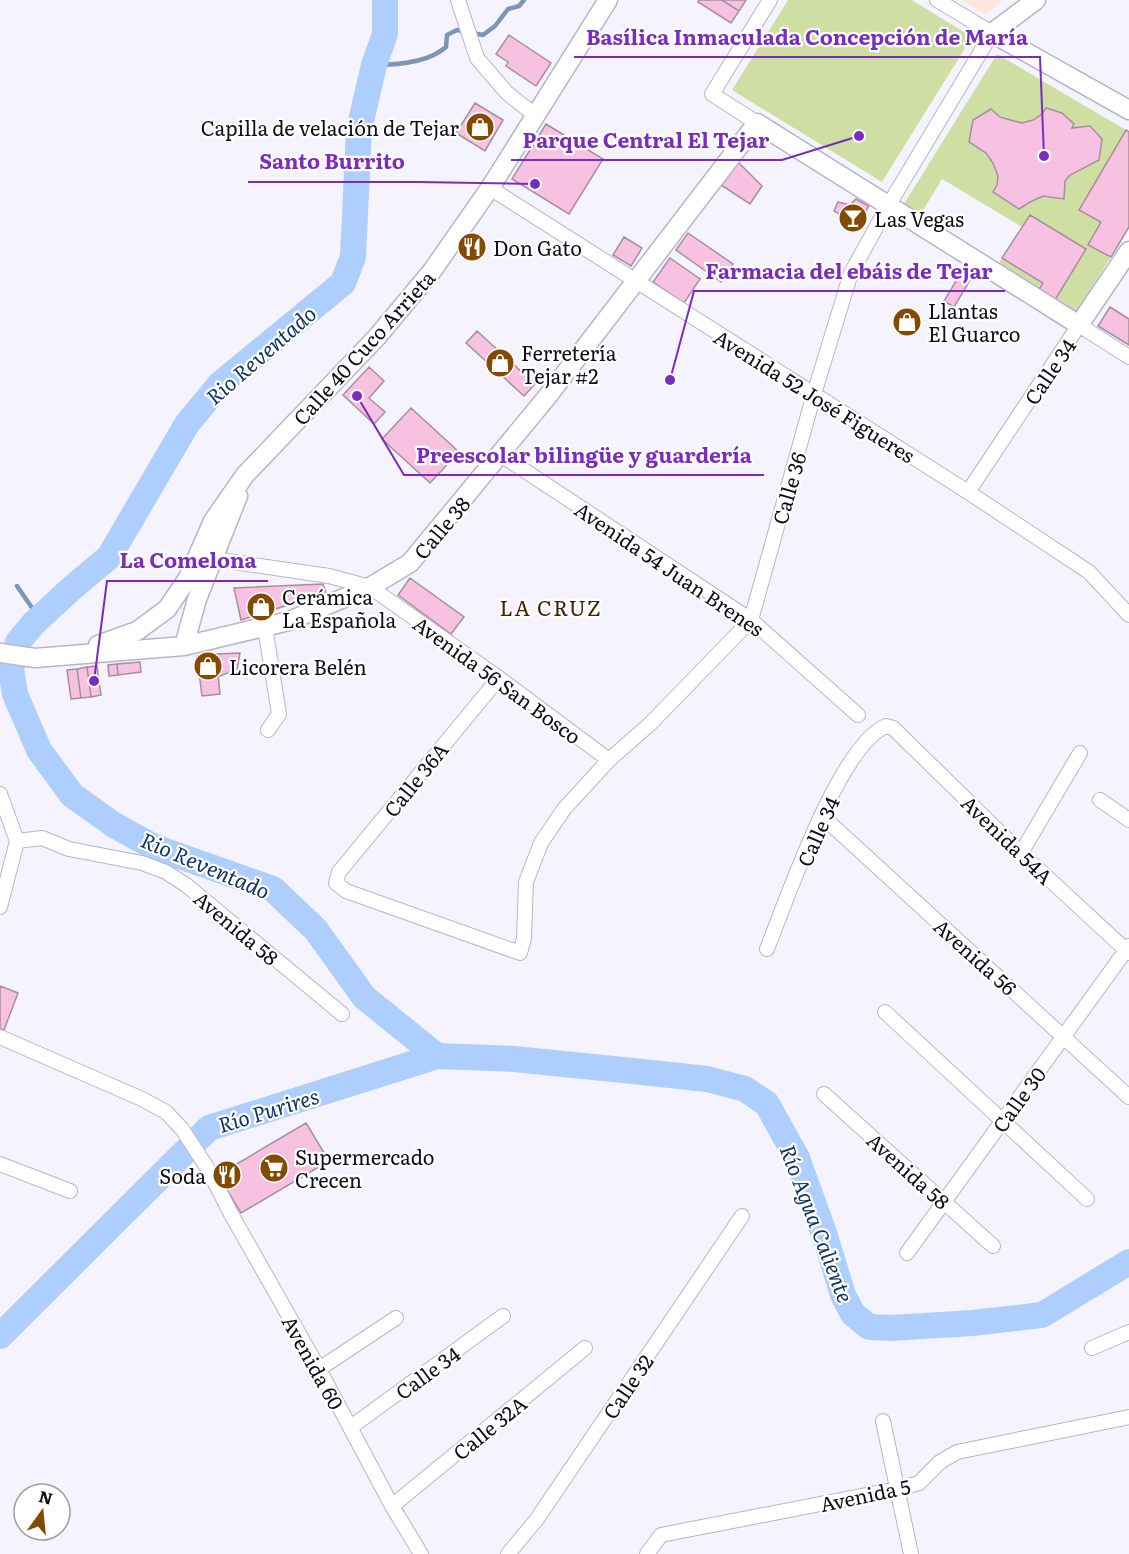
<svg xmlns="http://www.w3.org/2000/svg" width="1129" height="1554" viewBox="0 0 1129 1554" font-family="Literata,serif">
  <rect width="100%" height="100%" fill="#f5f4fe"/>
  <path fill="#fee5dd" d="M 962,0 L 1003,0 L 985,14 Z"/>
  <path fill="#cfdea2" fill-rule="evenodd" d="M 788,0 L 912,0 L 972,37 L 882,182 L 732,90 Z
    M 997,54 L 1126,130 L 1079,210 L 1101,222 L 1088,245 L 1111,257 L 1075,314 L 1055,300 L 1086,249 L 1030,215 L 1022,227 L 942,179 L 919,217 L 902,207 ZM 1046,108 L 1062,113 L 1074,124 L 1072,128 L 1091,126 L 1102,139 L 1065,181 L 1064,199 L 1043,196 L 1019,209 L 993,192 C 1006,169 987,153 969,142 L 973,120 L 991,109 C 1007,124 1032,129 1046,108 Z
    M 1002,258 L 1043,283 L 1038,291 L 998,264 Z"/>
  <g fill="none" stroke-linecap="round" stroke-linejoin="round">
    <path stroke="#7e95b7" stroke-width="4.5" d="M 374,65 C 397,65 428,63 446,47 L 447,35 L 457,30 L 483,35 L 495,26 L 508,9 L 519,6 L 524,0
      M 17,586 L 39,618"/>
    <path stroke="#aecffd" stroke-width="26" d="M 385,0 L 385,34 L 374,65 L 359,130 L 353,257 L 343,283 L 220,384 L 187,424 L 109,557 L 72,588 L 33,624 L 18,642 L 11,669 L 15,694 L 39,750 L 72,795 L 114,825 L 154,847 L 273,889 L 316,930 L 364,997 L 437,1056
      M 0,1336 L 209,1128 L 437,1056 L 514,1059 L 633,1071 L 707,1079 L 745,1089 L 767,1104 L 797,1158 L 825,1236 L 843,1295 L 853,1314 L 869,1327 L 890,1328 L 973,1323 L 1042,1315 L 1129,1262"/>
  </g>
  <path fill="#f7c2e2" stroke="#a68f9d" stroke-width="1.5" d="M 699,0 L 722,0 L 739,11 L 731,23 L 698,2 Z
    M 722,0 L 746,0 L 739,11 Z
    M 509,35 L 551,63 L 536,86 L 506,66 L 508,62 L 496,54 Z
    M 475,103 L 503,120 L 485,151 L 456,133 Z
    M 1046,108 L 1062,113 L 1074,124 L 1072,128 L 1090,126 L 1102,139 L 1099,160 L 1070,175 L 1065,181 L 1064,199 L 1043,196 L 1030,202 L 1019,209 L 993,192 L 997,185 L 998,176 L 993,163 L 986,153 L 969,142 L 973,120 L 991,109 L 1000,117 L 1022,123 L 1033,120 L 1042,114 Z
    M 546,124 L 603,159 L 569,214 L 512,179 Z
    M 1126,130 L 1129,132 L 1129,227 L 1111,257 L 1088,245 L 1101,222 L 1079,210 Z
    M 738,162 L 762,186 L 750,204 L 721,185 Z
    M 856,199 L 869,206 L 857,224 L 834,211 L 838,202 L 850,205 Z
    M 1030,215 L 1086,249 L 1055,300 L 1038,291 L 1043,283 L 1002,258 Z
    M 688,233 L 733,264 L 721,282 L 676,250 Z
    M 624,237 L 642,248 L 631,266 L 613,255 Z
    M 670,258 L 700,279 L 684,303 L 653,282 Z
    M 962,271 L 972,277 L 954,307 L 944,301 Z
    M 1110,307 L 1129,319 L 1129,345 L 1098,326 Z
    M 477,331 L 535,384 L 524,396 L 466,343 Z
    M 369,367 L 384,381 L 369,398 L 385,412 L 374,424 L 343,395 Z
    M 411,408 L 459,452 L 430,483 L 382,439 Z
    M 410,578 L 464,617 L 451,634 L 398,595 Z
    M 323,584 L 326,593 L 241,620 L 234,588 Z
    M 240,653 L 237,669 L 218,677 L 216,654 Z
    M 216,654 L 220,694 L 202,696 L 197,656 Z
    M 140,662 L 141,672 L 118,675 L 117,664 Z
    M 117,664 L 118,675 L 109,676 L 108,665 Z
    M 97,666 L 101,695 L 91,697 L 87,667 Z
    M 87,667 L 91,697 L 81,698 L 77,669 Z
    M 77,669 L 81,698 L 71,699 L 67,670 Z
    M 0,986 L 18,993 L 4,1030 L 0,1029 Z
    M 306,1123 L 329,1161 L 241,1213 L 218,1175 Z"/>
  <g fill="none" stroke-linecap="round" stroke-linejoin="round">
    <g stroke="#b8b4cc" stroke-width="16">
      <path id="minor" d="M 458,0 L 477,58 L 507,93 L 535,115
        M 757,123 L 712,94 L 770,0
        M 490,188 L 968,492 L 1089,572 L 1129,615
        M 501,455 L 751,620 L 858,715
        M 968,492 L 1079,325 L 1129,357
        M 213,559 L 329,576 L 370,587 L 499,678 L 609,760
        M 265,627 L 279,714 L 268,730
        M 499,678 L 339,872 L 336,883 L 346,891 L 520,953 L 524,938 L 526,882 L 541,843 L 564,809 L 609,760 L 650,724 L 751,620 L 814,394 L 851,273 L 888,206 L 992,33 L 937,0
        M 0,794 L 17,841 L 0,907
        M 1100,800 L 1129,820
        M 822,816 L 1129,1097
        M 17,841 L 42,838 L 69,849 L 142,863 L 166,872 L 186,885 L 342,1014
        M 1021,853 L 1080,753
        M 767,949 C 787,899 839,746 886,726 L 893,728 L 1021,853 L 1129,953
        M 885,1012 L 1087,1199
        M 0,1037 L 142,1099 L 166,1112 L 182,1129 L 208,1169 L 231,1214 L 319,1369 L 392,1506 L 421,1554
        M 824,1094 L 993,1246
        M 0,1164 L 70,1191
        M 907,1253 L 1129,946
        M 1092,1348 L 1129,1332
        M 319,1369 L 396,1318
        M 883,1421 L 911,1554
        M 351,1427 L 503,1316
        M 392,1506 L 585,1348
        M 508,1554 L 537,1519 L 742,1216
        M 647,1554 L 661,1535 L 897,1489 L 919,1483 L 940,1462 L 957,1452 L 1129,1417"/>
    </g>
    <g stroke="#b8b4cc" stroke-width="21">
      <path id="major" d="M 1036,0 L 992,33 L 1129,110
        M 98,645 L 137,631 L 167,609 L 188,578 L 213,521 L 245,475 L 377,337 L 432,271 L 490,188 L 608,0
        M 184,646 L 197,599 L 238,496
        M 0,653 L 35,658 L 184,646 L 289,621 L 370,587 L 410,563 L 547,397 L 757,123 L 1079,325 L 1129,251"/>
    </g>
    <use href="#minor" stroke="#fff" stroke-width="14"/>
    <use href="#major" stroke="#fff" stroke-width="18"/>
  </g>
  <defs>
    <g id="shop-disc" transform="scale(1.5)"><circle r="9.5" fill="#834a00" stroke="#fff"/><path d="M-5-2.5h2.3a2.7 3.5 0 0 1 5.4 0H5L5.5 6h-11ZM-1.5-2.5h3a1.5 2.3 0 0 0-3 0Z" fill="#fff"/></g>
    <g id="bar-disc" transform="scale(1.5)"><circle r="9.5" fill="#834a00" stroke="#fff"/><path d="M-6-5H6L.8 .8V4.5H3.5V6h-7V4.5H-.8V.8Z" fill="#fff"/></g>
    <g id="restaurant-disc" transform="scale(1.5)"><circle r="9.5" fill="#834a00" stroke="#fff"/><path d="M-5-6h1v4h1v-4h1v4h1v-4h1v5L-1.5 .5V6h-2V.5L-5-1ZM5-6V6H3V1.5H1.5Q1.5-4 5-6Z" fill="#fff"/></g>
    <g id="supermarket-disc" transform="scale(1.5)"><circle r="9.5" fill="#834a00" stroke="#fff"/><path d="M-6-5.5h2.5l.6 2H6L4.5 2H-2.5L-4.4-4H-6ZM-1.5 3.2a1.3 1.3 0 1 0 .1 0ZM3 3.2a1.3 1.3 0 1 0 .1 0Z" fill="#fff"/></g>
  </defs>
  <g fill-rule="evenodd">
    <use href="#shop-disc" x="480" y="127"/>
    <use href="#bar-disc" x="853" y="218"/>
    <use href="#restaurant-disc" x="472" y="247"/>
    <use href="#shop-disc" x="907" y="322"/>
    <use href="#shop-disc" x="500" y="363"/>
    <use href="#shop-disc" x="261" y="607"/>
    <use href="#shop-disc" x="208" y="666"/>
    <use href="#supermarket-disc" x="274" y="1168"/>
    <use href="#restaurant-disc" x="227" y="1175"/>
  </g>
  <g text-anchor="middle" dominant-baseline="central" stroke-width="4.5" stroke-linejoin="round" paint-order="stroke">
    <g font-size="20" fill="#0e0d15" stroke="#fff" text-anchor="start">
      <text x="459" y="127" text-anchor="end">Capilla de velación de Tejar</text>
      <text x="874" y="218">Las Vegas</text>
      <text x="493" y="247">Don Gato</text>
      <text x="928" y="310">Llantas<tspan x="928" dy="23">El Guarco</tspan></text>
      <text x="521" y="352">Ferretería<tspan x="521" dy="23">Tejar #2</tspan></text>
      <text x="282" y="596">Cerámica<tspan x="282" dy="23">La Española</tspan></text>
      <text x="229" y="666">Licorera Belén</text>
      <text x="295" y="1156">Supermercado<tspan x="295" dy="23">Crecen</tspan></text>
      <text x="206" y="1175" text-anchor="end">Soda</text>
    </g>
    <g font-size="20" fill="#0e0d15" stroke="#fff">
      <text transform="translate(363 347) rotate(-48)">Calle 40 Cuco Arrieta</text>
      <text transform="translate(1049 371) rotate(-56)">Calle 34</text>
      <text transform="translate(815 395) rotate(32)">Avenida 52 José Figueres</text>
      <text transform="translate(788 488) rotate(-74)">Calle 36</text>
      <text transform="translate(441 527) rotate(-50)">Calle 38</text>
      <text transform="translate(670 568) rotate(34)">Avenida 54 Juan Brenes</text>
      <text transform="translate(498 679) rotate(36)">Avenida 56 San Bosco</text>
      <text transform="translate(415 779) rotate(-51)">Calle 36A</text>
      <text transform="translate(817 831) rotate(-66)">Calle 34</text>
      <text transform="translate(1008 839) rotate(44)">Avenida 54A</text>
      <text transform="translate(237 927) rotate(40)">Avenida 58</text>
      <text transform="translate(976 956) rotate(42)">Avenida 56</text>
      <text transform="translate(1018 1099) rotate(-54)">Calle 30</text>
      <text transform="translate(909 1170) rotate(42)">Avenida 58</text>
      <text transform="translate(314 1362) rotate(61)">Avenida 60</text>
      <text transform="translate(427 1372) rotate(-36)">Calle 34</text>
      <text transform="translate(627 1386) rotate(-56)">Calle 32</text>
      <text transform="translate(489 1427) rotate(-39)">Calle 32A</text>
      <text transform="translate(865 1494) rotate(-12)">Avenida 5</text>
    </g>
    <g font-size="21" font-style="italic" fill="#0f3362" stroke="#fff">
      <text transform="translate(260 354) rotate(-41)">Rio Reventado</text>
      <text transform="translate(206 864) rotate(23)">Rio Reventado</text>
      <text transform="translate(268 1109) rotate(-17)">Río Purires</text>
      <text transform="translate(818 1223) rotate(69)">Río Agua Caliente</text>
    </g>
    <g font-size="21" letter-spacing="1.5" fill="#3f2305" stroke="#fff">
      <text x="551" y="606">LA CRUZ</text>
    </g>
  </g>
  <path fill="none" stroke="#7b2cbf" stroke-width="2" d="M1044 156L1040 57H574M859 136L782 160H511M535 184L417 182H248M670 380L694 291H1005M357 396L404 475H764M94 681L107 581H268"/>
  <g fill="#7b2cbf" stroke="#fff" stroke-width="2">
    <circle cx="1044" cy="156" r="6"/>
    <circle cx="859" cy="136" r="6"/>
    <circle cx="535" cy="184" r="6"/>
    <circle cx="670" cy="380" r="6"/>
    <circle cx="357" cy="396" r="6"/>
    <circle cx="94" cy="681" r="6"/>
  </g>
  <g font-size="21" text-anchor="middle" font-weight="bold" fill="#7b2cbf" stroke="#fff" stroke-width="4.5" stroke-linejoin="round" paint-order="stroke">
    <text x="807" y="45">Basílica Inmaculada Concepción de María</text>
    <text x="646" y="148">Parque Central El Tejar</text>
    <text x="332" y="169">Santo Burrito</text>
    <text x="849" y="279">Farmacia del ebáis de Tejar</text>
    <text x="584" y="463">Preescolar bilingüe y guardería</text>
    <text x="188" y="568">La Comelona</text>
  </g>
  <g transform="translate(42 1512) rotate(15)"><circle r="28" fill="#ffffff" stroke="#9f9ea1" stroke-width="1.5"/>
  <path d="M0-4.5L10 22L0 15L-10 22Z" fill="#834a00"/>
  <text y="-9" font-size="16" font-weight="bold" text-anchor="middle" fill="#0e0d15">N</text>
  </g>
</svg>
